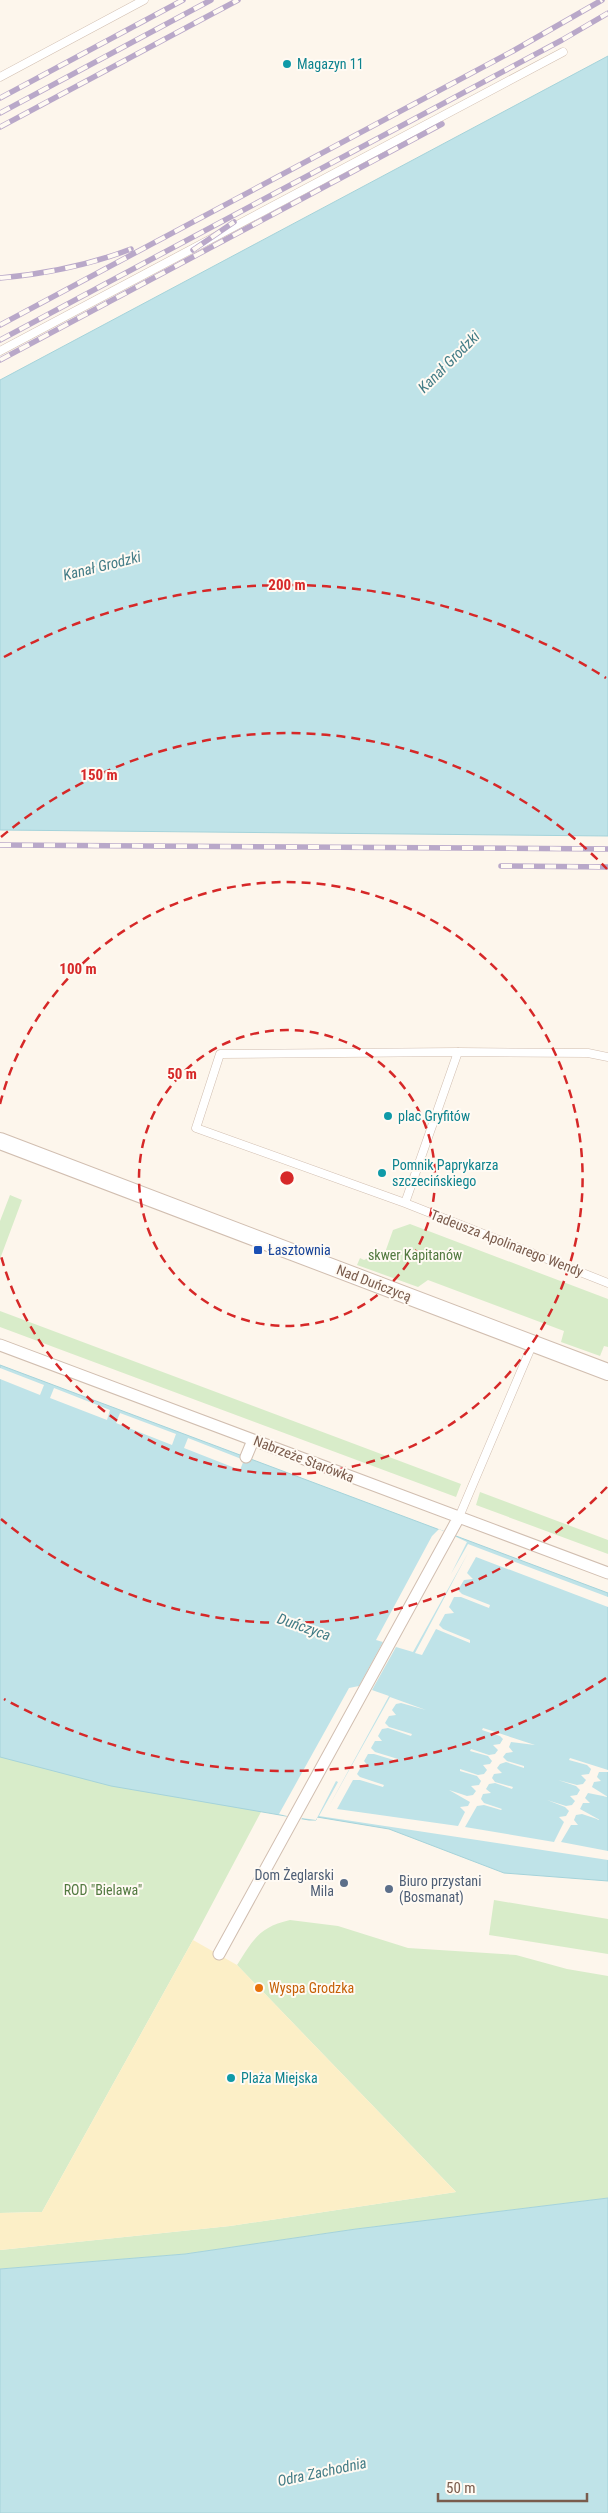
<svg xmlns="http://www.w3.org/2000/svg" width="608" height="2513" viewBox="0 0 608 2513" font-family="'Roboto Condensed',sans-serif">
  <rect width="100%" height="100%" fill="#fdf6ec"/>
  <path fill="#d8ecc9" d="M 10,1195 L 22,1200 L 0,1259 L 0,1221 Z
    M 410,1224 L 608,1299 L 608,1347 L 604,1346 L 600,1356 L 561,1342 L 564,1331 L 428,1280 L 418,1287 L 357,1265 L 360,1258 L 364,1260 L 370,1257 L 382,1261 L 393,1230 Z
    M 0,1311 L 461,1484 L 456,1497 L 0,1327 Z
    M 480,1492 L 608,1540 L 608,1554 L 476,1505 Z
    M 0,1728 L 223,1804 L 262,1810 L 193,1940 L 42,2212 L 0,2213 Z
    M 494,1900 L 608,1919 L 608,1954 L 489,1935 Z
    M 290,1920 L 338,1926 L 408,1948 L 516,1955 L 567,1969 L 608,1976 L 608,2198 L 356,2229 L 185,2254 L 0,2269 L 0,2250 L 230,2226 L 456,2192 L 237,1965 C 253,1940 259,1927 290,1920 Z"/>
  <path fill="#fcefc7" d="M 193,1940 L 237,1965 L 456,2192 L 230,2226 L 0,2250 L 0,2213 L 42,2212 Z"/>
  <path fill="#bfe3e8" stroke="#a5d3da" d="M 608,56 L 608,836 L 0,830 L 0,380 Z
    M 0,1365 L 608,1593 L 608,1881 L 504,1873 L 389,1829 L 317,1817 L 316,1820 L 309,1820 L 111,1786 L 0,1757 Z
    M 608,2198 L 608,2513 L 0,2513 L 0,2269 L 185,2254 L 356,2229 Z"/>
  <path fill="#fdf6ec" d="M 0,1368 L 44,1385 L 40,1395 L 0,1379 Z
    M 54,1388 L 110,1410 L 107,1420 L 50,1398 Z
    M 120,1413 L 176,1434 L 172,1445 L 116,1423 Z
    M 188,1438 L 244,1460 L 240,1470 L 184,1448 Z
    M 439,1529 L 467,1542 L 451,1574 L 468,1544 L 608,1597 L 608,1607 L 476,1557 L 467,1573 L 473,1579 L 464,1580 L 458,1590 L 462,1594 L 490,1605 L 489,1608 L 461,1597 L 454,1597 L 449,1607 L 454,1613 L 445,1614 L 439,1625 L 443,1629 L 470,1640 L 470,1643 L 436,1629 L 422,1655 L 415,1653 L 468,1553 L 413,1652 L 396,1647 L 372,1690 L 389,1696 L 328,1808 L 390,1697 L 426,1710 L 401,1703 L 396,1704 L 392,1710 L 396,1715 L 389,1716 L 385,1723 L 389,1727 L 412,1734 L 411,1736 L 388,1728 L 382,1729 L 378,1736 L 382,1741 L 375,1741 L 371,1748 L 375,1752 L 398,1759 L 397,1761 L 374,1754 L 368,1754 L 364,1761 L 368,1766 L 361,1767 L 357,1774 L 360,1777 L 384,1785 L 383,1787 L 360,1780 L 353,1780 L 337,1809 L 458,1826 L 465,1812 L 460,1807 L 468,1806 L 470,1802 L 449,1790 L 467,1796 L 473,1795 L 476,1791 L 471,1786 L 479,1785 L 481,1781 L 477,1776 L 460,1771 L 460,1769 L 478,1775 L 484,1774 L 487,1770 L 483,1765 L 490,1764 L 492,1761 L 488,1756 L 470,1751 L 471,1749 L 489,1755 L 495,1754 L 498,1750 L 493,1745 L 500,1744 L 503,1739 L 500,1736 L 482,1730 L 483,1728 L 535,1745 L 511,1742 L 509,1747 L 513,1752 L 506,1753 L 503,1757 L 507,1761 L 524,1766 L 524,1768 L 506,1762 L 500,1764 L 497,1768 L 502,1773 L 494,1774 L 492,1778 L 495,1782 L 513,1787 L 512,1789 L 495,1783 L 489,1784 L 486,1789 L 491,1793 L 483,1794 L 481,1799 L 484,1803 L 502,1809 L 501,1810 L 484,1805 L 477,1806 L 465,1827 L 554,1842 L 564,1822 L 559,1817 L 566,1816 L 569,1811 L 565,1807 L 547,1800 L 566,1806 L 572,1805 L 575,1801 L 570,1796 L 577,1795 L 580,1790 L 576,1786 L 558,1780 L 577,1785 L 583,1784 L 586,1780 L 581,1775 L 589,1774 L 591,1769 L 587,1765 L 569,1760 L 570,1758 L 608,1770 L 608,1772 L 599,1772 L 597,1777 L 601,1781 L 594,1782 L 592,1787 L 608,1797 L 588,1793 L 585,1798 L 590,1803 L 583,1803 L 580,1809 L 600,1820 L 582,1814 L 576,1815 L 574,1820 L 578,1825 L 571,1825 L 561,1842 L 608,1851 L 608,1860 L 319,1816 L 338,1782 L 336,1781 L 316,1820 L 302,1818 L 300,1821 L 286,1818 L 287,1816 L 279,1814 L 349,1688 L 359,1686 L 383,1642 L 376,1640 L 432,1536 Z"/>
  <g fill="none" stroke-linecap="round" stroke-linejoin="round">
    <g stroke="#d1beb0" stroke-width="9">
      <path id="service" d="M 0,77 L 144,0
        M 0,351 L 563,52
        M 458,1052 L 405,1203 L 196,1128 L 220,1054 L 458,1052 L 588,1053 L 608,1057
        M 405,1203 L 608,1283
        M 459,1517 L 533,1343"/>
    </g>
    <g stroke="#d1beb0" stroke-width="13">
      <path id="pedestrian" d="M 0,1345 L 608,1573
        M 246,1457 L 253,1440
        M 219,1954 L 459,1517"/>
    </g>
    <g stroke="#d1beb0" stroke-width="18">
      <path id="minor" d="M 0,1141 L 608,1372"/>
    </g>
    <use href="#service" stroke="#fff" stroke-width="8"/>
    <use href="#pedestrian" stroke="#fff" stroke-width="11"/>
    <use href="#minor" stroke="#fff" stroke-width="16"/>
    <g stroke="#b9a8c9" stroke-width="5.5">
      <path id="rail" d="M 0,98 L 183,0
        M 0,113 L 211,0
        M 0,127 L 238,0
        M 193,250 L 234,222
        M 0,278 C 45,274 89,265 131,249
        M 0,325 L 513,51 L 602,0
        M 0,340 L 562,40 L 608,13
        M 0,360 L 442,124
        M 0,845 L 608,849
        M 501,866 L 608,867"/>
    </g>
    <use href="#rail" stroke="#fffaf3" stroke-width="4" stroke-dasharray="11" stroke-linecap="butt"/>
  </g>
  <g fill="none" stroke="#d62828" stroke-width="2.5" stroke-dasharray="9 6">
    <circle cx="287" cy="1178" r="148"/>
    <path d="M0 1104A296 296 0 1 1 0 1252"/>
    <path d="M607 1487A445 445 0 0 1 1 1519M1 837A445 445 0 0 1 607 869"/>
    <path d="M606 1678A593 593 0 0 1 4 1699M4 657A593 593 0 0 1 606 678"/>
  </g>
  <g fill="#0f9aa8" stroke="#fffaf3" stroke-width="2">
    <circle cx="287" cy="64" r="5"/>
    <circle cx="388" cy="1116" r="5"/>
    <circle cx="382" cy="1173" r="5"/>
    <circle cx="231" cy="2078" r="5"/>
  </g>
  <rect fill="#1a4fb4" stroke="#fffaf3" stroke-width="2" x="253" y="1245" width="10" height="10" rx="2.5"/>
  <g fill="#5c6f8a" stroke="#fffaf3" stroke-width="2">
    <circle cx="344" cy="1883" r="5"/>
    <circle cx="389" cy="1889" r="5"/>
  </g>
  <circle fill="#e8710a" stroke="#fffaf3" stroke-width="2" cx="259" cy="1988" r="5"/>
  <g text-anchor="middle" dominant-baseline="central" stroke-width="4" stroke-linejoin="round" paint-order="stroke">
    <g font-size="14" fill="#0d838f" stroke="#fffaf3" text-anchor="start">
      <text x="297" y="64">Magazyn 11</text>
      <text x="398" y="1116">plac Gryfitów</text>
      <text x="392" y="1165">Pomnik Paprykarza<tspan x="392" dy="16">szczecińskiego</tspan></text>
      <text x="241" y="2078">Plaża Miejska</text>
    </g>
    <g font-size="14" fill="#7a5c4d" stroke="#fffaf3">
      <text transform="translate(507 1243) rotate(21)">Tadeusza Apolinarego Wendy</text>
      <text transform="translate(374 1283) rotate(21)">Nad Duńczycą</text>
      <text transform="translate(304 1459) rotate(21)">Nabrzeże Starówka</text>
    </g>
    <g font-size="14" fill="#164399" stroke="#fffaf3" text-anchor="start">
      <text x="268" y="1250">Łasztownia</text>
    </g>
    <g font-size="14" fill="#537a41" stroke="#fffaf3">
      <text x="415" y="1255">skwer Kapitanów</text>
      <text x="103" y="1890">ROD "Bielawa"</text>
    </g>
    <g font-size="14" fill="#4e5e75" stroke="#fffaf3" text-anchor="end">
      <text x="334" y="1875">Dom Żeglarski<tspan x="334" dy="16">Mila</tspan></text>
      <text x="399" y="1881" text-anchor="start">Biuro przystani<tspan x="399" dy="16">(Bosmanat)</tspan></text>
    </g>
    <g font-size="14" fill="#c56008" stroke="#fffaf3" text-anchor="start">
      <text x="269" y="1988">Wyspa Grodzka</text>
    </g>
    <g font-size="15" font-style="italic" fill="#437c86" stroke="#fffaf3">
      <text transform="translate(449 362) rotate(-45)">Kanał Grodzki</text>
      <text transform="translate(102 566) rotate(-14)">Kanał Grodzki</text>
      <text transform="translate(304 1627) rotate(19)">Duńczyca</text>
      <text transform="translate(322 2472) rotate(-12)">Odra Zachodnia</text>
    </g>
  </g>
  <circle cx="287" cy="1178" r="8" fill="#d62828" stroke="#fffaf3" stroke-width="2.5"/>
  <g font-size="15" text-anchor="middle" font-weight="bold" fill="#d62828" stroke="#fffaf3" stroke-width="4" stroke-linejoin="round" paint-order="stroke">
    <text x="287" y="590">200 m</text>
    <text x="99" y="780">150 m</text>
    <text x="78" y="974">100 m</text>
    <text x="182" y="1079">50 m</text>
  </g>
  <path d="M438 2493v8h149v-8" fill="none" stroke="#7a5c4d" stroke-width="2.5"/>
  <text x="446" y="2493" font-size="15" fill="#7a5c4d" stroke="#fffaf3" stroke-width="4" paint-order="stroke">50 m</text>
</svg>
